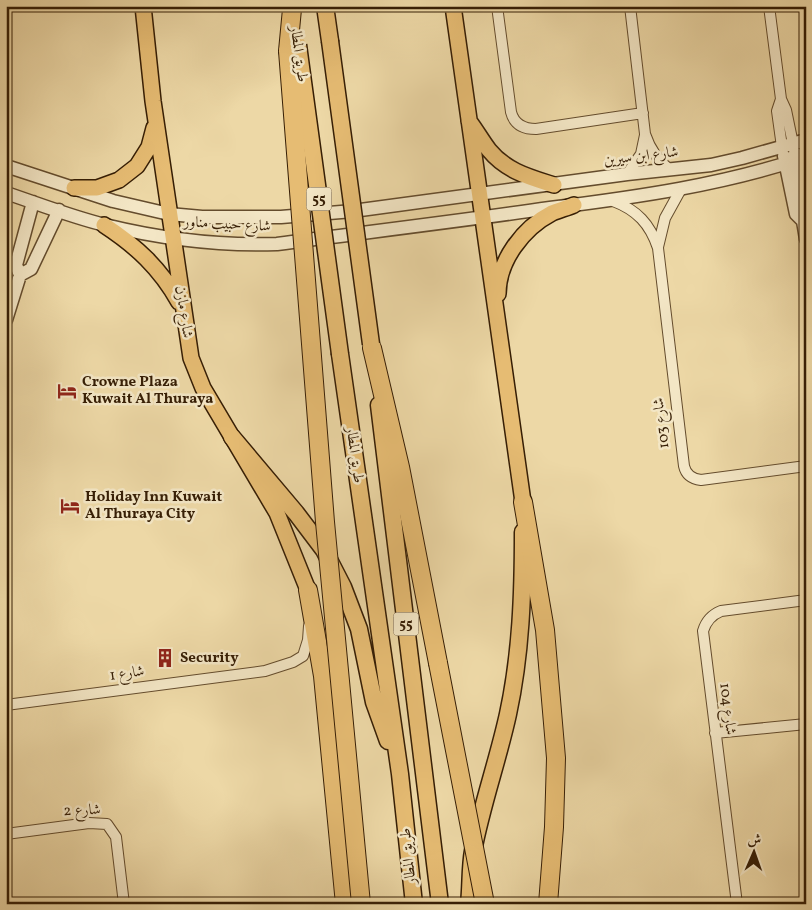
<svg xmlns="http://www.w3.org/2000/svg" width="812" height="910" viewBox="0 0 812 910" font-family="Vollkorn,Amiri,serif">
  <rect width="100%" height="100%" fill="#edd8a6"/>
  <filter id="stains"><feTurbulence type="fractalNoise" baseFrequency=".004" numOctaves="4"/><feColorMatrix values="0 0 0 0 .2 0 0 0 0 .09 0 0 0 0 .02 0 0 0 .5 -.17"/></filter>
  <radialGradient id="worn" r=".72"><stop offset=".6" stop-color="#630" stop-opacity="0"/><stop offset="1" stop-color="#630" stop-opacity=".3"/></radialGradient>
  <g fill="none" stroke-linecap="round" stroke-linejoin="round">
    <g stroke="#644c2d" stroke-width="12">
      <path id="minor" d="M 497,6 L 511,112 C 514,124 523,129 536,129 L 643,113
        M 630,6 L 645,134 C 650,149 657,160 670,170
        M 769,6 L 781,99 L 786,110 L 793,144
        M 781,99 L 777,111 L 782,147
        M 627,174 L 641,154 L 645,135
        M 613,201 C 637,210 650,224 658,248 L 684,466 C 686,475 692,479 701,480 L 806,466
        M 658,247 L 665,218 L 681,189
        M 6,705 L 265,671 L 293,662 L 303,656 L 308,640 L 309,626
        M 715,733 L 806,724
        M 6,834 L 89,823 L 107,824 L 116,837 L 124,904
        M 737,904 L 703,631 C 706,621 711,615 721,611 L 806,600"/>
    </g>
    <g stroke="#644c2d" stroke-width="15">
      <path id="tertiary" d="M 795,153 L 806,208
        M 784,156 L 796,214 L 803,221
        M 6,166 L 113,201 L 169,214 L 202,217 L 281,217 L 353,211 L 627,174 L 711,165 L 742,158 L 806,140
        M 6,193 C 39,204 72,217 105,225 C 162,239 218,246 277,244 C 368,232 459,221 550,208 C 637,197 723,185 806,157
        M 806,215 L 803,221 L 806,239
        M 20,275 L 31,269 L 59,210
        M 6,320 L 20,275 L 16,265 L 33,202"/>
    </g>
    <g stroke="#361e05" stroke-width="18">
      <path id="primary" d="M 143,6 L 153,101 L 191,358 L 203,388 L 277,513 L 308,590
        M 453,6 C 475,172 501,337 523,502
        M 469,121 C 476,130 482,141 489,150 C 506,171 529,177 554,185
        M 74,188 L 97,188 L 119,180 L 137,166 L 149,147 L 154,128
        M 104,225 C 136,246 160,268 179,302
        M 498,294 C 498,261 523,228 552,213 C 559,210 567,208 574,205"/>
    </g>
    <g stroke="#361e05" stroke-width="19">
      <path id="trunk" d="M 325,6 L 330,41
        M 340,354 L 400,774 L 414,904
        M 379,405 L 440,904
        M 232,437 L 296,513 L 324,550 L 343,587 L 359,629 L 374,702 L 388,741
        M 469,904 C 471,886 470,867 473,851 C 482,804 498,760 508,714 C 521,654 523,593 523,532"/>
    </g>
    <g stroke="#361e05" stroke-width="20">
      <path id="motorway" d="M 288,51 L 292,9
        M 372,348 L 400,467 L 438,663
        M 523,502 L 545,630 L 556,758 L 554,827 L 548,904
        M 308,590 L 323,676 L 345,904"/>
    </g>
    <use href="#minor" stroke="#f3e6c5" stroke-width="10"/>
    <use href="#tertiary" stroke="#f3e6c5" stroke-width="12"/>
    <use href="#primary" stroke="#e6bc73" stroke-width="15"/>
    <use href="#trunk" stroke="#e6bc73" stroke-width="16"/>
    <use href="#motorway" stroke="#e6bc73" stroke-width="18"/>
    <g stroke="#361e05" stroke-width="19" stroke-linecap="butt">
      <path id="trunk-bridge" d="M 330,41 L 371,344
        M 298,45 L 340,354"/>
    </g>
    <g stroke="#361e05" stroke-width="20" stroke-linecap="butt">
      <path id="motorway-bridge" d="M 288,51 L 325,522 L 361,904
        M 438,663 L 485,904"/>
    </g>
    <use href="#trunk-bridge" stroke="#e6bc73" stroke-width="16"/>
    <use href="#motorway-bridge" stroke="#e6bc73" stroke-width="18"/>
  </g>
  <defs>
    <g id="hotel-bare" transform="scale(1.5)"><path d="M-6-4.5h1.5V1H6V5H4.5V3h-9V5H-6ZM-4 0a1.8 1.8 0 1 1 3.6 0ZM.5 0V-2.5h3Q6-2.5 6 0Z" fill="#8f2418" stroke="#f3e6c5" stroke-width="2.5" paint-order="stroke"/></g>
    <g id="building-bare" transform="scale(1.5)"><path d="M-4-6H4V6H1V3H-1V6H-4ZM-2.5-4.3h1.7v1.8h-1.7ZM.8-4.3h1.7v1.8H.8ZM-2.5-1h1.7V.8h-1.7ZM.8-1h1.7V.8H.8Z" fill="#8f2418" stroke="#f3e6c5" stroke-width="2.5" paint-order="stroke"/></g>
  </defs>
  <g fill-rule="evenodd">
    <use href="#hotel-bare" x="67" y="391"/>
    <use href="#hotel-bare" x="70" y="506"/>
    <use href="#building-bare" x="165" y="658"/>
  </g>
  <g text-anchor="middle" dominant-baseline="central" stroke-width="5" stroke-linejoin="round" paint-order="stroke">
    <g fill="#f3e6c5" stroke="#6f5a3f" stroke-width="1">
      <rect x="306.5" y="187.5" width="25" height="23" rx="4"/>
      <rect x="393.5" y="612.5" width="25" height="23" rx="4"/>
    </g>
    <g font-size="14" font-weight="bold" fill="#361e05">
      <text x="319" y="199">55</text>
      <text x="406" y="624">55</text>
    </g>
    <g font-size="15" fill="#361e05" stroke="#f3e6c5">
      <text transform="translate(298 54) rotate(82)">طريق المطار</text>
      <text transform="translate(641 157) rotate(-7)">شارع ابن سيرين</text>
      <text transform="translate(227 225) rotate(3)">شارع حبيب مناور</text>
      <text transform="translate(183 312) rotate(81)">شارع مازن</text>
      <text transform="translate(662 423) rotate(-97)">شارع 103</text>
      <text transform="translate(354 455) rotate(82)">طريق المطار</text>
      <text transform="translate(127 674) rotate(-8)">شارع 1</text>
      <text transform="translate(727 709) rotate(83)">شارع 104</text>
      <text transform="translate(82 811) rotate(-2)">شارع 2</text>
      <text transform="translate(409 856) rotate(-96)">طريق المطار</text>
    </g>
    <g font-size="15" font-weight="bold" fill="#361e05" stroke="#f3e6c5" text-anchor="start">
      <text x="82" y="382">Crowne Plaza<tspan x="82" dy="17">Kuwait Al Thuraya</tspan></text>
      <text x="85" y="497">Holiday Inn Kuwait<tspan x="85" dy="17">Al Thuraya City</tspan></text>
      <text x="180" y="658">Security</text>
    </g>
  </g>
  <rect width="812" height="910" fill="none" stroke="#edd8a6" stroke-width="25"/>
  <rect x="8" y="8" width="797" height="895" fill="none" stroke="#361e05" stroke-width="2.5"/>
  <rect x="12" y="12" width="787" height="885" fill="none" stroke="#361e05"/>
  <g transform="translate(754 852) rotate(2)" stroke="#f3e6c5" stroke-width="4" paint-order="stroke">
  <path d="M0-4L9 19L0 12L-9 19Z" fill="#361e05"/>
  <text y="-8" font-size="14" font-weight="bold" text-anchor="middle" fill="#361e05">ش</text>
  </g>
  <rect width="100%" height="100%" filter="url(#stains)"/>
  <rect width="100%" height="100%" fill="url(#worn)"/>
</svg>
